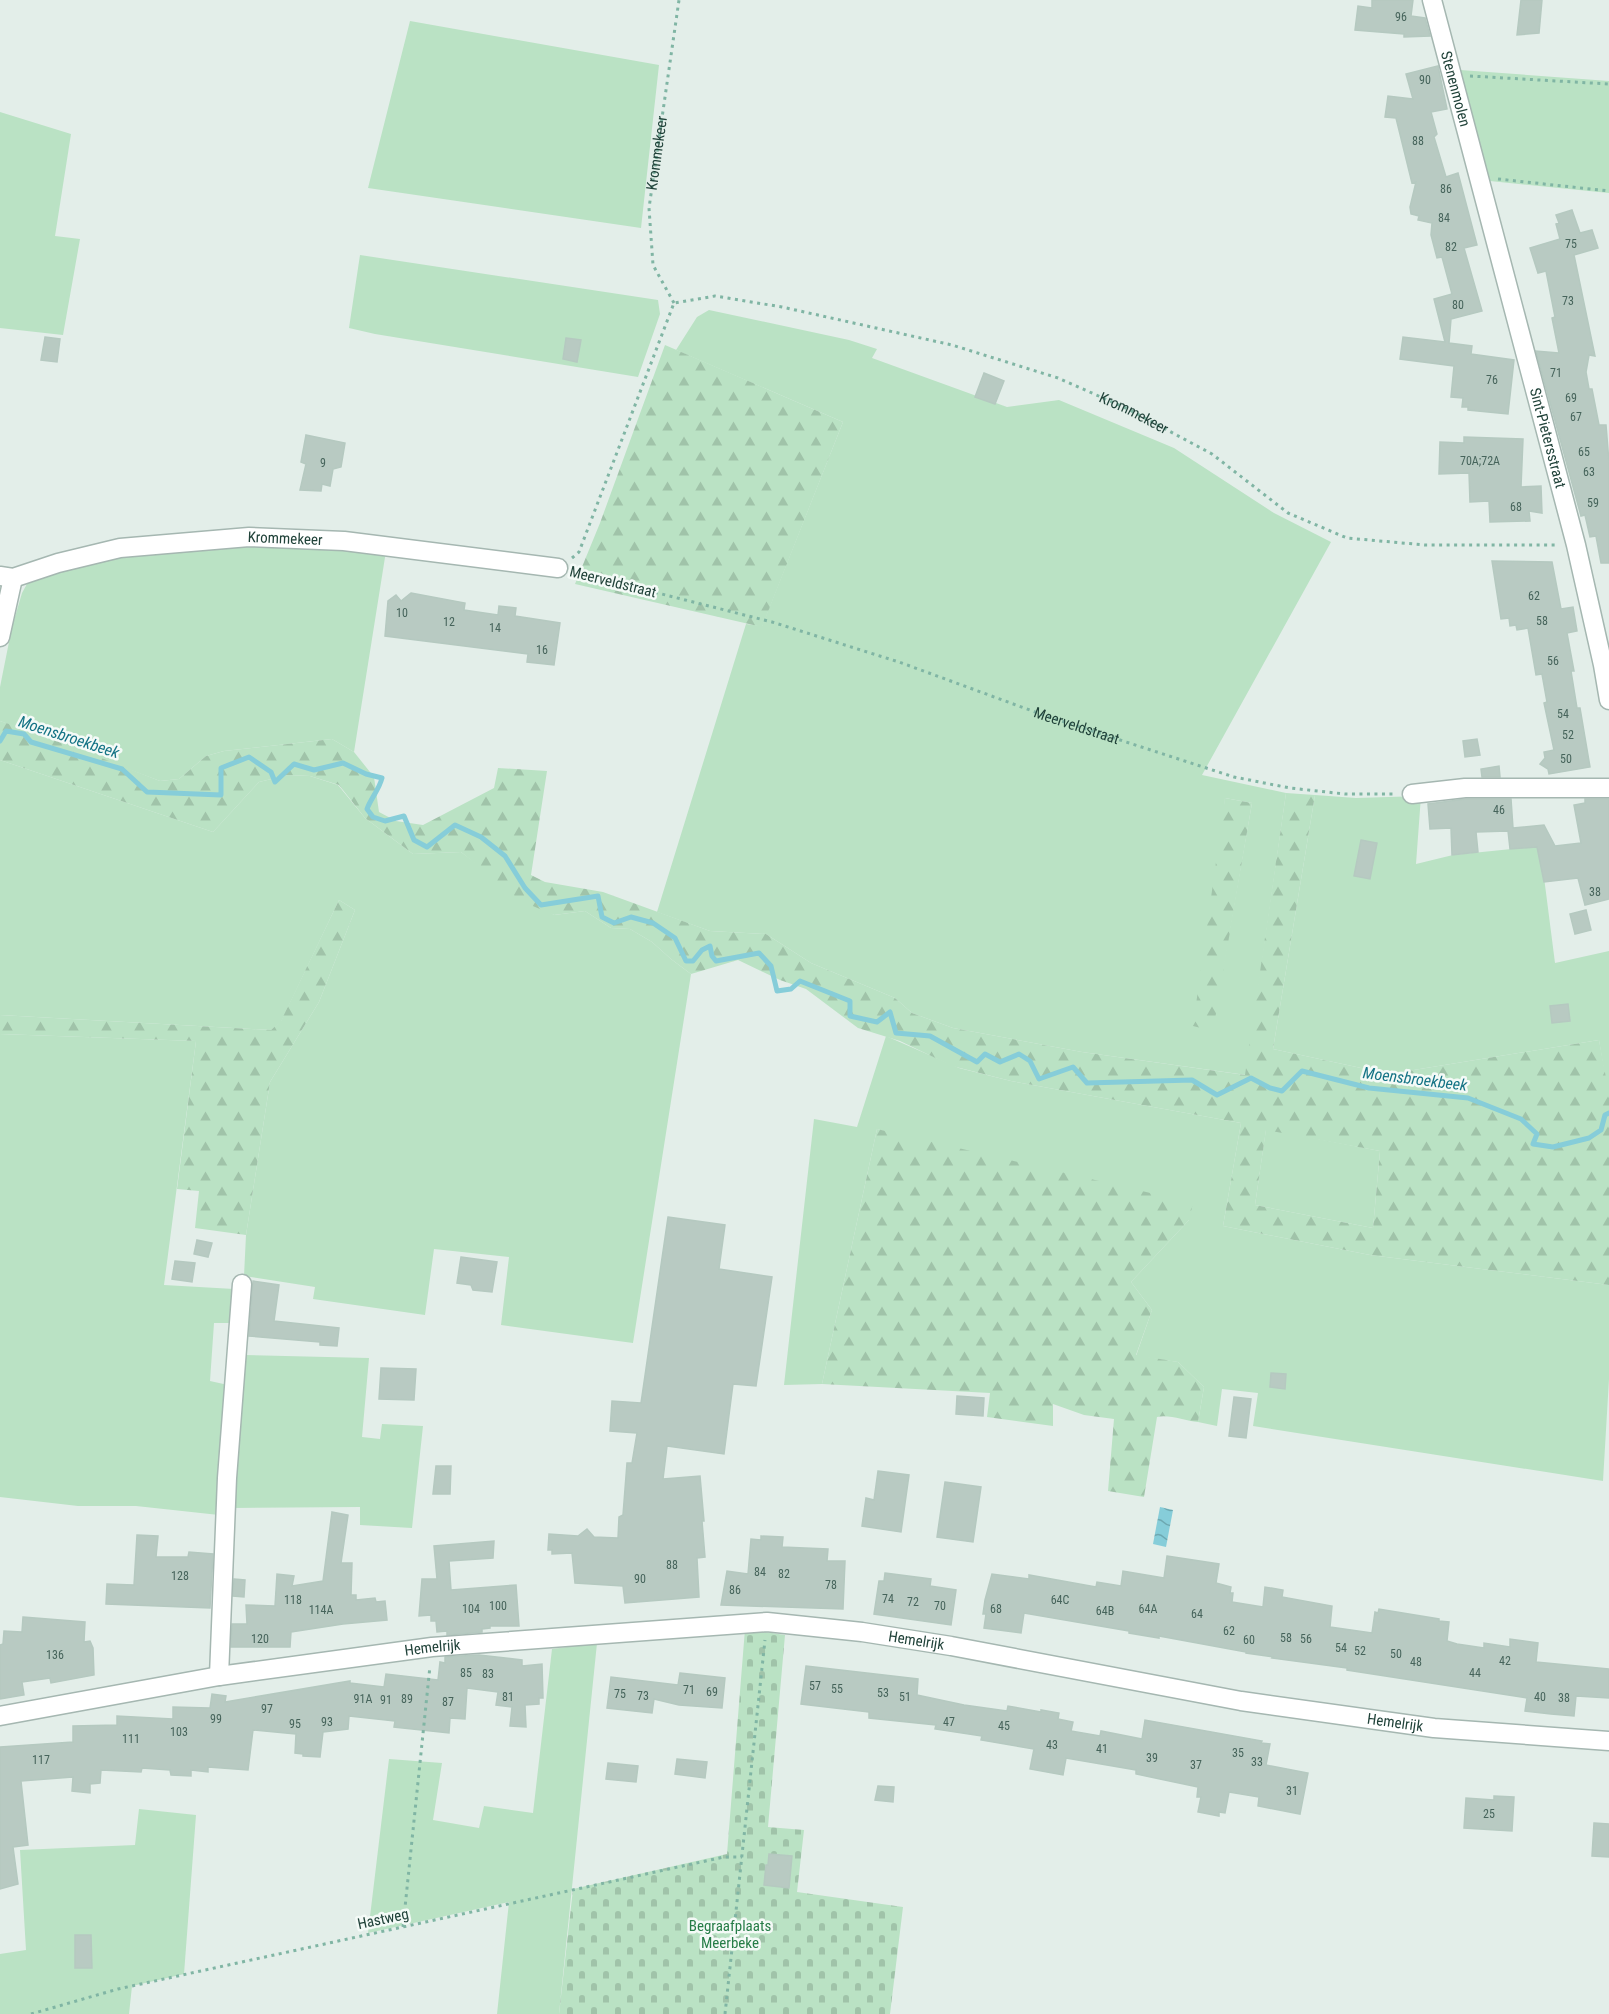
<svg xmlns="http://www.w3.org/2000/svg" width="1609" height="2014" viewBox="0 0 1609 2014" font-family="'Roboto Condensed',sans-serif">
  <defs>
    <pattern id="forest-firs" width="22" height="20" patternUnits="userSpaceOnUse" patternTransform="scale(1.5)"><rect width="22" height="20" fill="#bae2c4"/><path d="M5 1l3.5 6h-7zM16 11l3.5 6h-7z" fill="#a0c3a9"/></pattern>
    <pattern id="cemetery-stones" width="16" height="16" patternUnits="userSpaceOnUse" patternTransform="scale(1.5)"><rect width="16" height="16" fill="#bae2c4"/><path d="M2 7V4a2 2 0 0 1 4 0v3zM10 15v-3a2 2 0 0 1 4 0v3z" fill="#a0c3a9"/></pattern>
    <pattern id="water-waves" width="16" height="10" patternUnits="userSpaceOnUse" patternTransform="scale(1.5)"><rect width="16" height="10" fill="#86cdd9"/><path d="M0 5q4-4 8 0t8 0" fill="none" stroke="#6da8b1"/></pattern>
  </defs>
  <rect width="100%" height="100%" fill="#e3eee9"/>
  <path fill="#bae2c4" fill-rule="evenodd" d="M 410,21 L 659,65 L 641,228 L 368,188 Z
    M 1460,70 L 1609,81 L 1609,193 L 1490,181 Z
    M 0,112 L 71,134 L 55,236 L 80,239 L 63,335 L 0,328 Z
    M 360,255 L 658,300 L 660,314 L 638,377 L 375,334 L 349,328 Z
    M 709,310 L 849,340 L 877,349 L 872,358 L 1007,407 L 1059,400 L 1174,448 L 1274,513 L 1331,542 L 1202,775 L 1286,793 L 1246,1075 L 1082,1052 L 953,1028 L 912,1013 L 895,998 L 811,963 L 766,934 L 710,931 L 657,912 L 746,624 L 762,626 L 843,422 L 676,350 L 697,317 ZM 1225,798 L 1252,803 L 1212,1031 Z
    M 281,544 L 386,551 L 354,752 L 332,739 L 224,751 L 206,756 L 179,779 L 160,781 L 0,721 L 0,687 L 12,627 L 22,593 L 28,582 L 106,558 L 210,547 Z
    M 0,760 L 213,832 L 259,782 L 288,775 L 310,776 L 338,785 L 365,818 L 413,854 L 461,852 L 481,867 L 554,915 L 585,911 L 611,928 L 630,929 L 652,942 L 671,959 L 691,974 L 633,1343 L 501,1325 L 509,1257 L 434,1249 L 425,1315 L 313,1299 L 315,1287 L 244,1276 L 246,1235 L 270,1082 L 319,1002 L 355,910 L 339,900 L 281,1022 L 271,1030 L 0,1015 Z
    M 1315,795 L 1356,798 L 1421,796 L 1416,864 L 1453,855 L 1540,846 L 1555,963 L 1609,951 L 1609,1094 L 1608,1095 L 1599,1040 L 1389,1074 L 1273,1049 Z
    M 0,1034 L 196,1041 L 164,1285 L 234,1289 L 230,1323 L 214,1323 L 210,1381 L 228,1385 L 219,1515 L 136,1506 L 78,1506 L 0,1497 Z
    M 886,1036 L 959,1068 L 1011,1081 L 1241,1123 L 1223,1226 L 1370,1255 L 1609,1285 L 1609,1379 L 1603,1481 L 1253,1426 L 1258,1393 L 1222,1389 L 1217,1426 L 1198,1422 L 1204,1387 L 1178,1362 L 1136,1356 L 1152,1310 L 1131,1282 L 1189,1220 L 877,1129 L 822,1384 L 784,1385 L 814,1119 L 857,1127 Z
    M 1266,1129 L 1380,1151 L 1373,1228 L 1255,1205 Z
    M 244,1355 L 369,1358 L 362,1437 L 380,1439 L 382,1424 L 423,1426 L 412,1528 L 360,1525 L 360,1507 L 233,1508 Z
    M 597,1643 L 559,2014 L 497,2014 L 509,1902 L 368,1933 L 389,1759 L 442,1763 L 433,1820 L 479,1828 L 484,1806 L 533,1813 L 552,1649 Z
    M 139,1809 L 196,1815 L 184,1974 L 132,1986 L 129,2014 L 0,2014 L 0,1954 L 26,1950 L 20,1850 L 135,1845 Z"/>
  <path fill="url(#forest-firs)" fill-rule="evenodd" d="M 665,345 L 843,422 L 762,627 L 575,584 L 600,523 Z
    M 0,721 L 48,737 L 160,781 L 179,779 L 206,756 L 224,751 L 332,739 L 354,752 L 374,777 L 379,812 L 396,821 L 423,825 L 494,788 L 498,768 L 547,771 L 531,875 L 545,882 L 603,892 L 710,931 L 766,934 L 811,963 L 895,998 L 912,1013 L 953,1028 L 1082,1052 L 1245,1075 L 1286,793 L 1315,795 L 1273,1049 L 1389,1074 L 1599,1040 L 1609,1094 L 1609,1285 L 1370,1255 L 1223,1226 L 1241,1123 L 1011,1081 L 952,1066 L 900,1041 L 858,1028 L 806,989 L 780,980 L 738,960 L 691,974 L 671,959 L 652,942 L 630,929 L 611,928 L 585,911 L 554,915 L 521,901 L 461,852 L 413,854 L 365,818 L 339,785 L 310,776 L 288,775 L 259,782 L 213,832 L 0,760 ZM 1266,1130 L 1380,1151 L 1373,1228 L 1255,1205 Z
    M 1225,798 L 1252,803 L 1213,1031 L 1193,1026 Z
    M 339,900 L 355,910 L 319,1002 L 270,1082 L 246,1235 L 195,1228 L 199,1191 L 177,1189 L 196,1041 L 0,1034 L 0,1015 L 271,1030 L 281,1021 Z
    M 877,1129 L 1193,1203 L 1189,1220 L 1131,1282 L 1152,1310 L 1136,1355 L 1178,1362 L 1204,1387 L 1198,1422 C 1185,1421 1169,1414 1157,1417 L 1144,1497 L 1108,1491 L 1114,1419 L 1084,1415 L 1053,1404 L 1053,1426 L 987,1417 L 990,1393 L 822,1384 Z"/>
  <path fill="url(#cemetery-stones)" d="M 745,1629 L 785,1635 L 768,1827 L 804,1830 L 797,1892 L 903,1907 L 890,2014 L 559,2014 L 573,1889 L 727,1854 Z"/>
  <path fill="url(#water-waves)" d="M 1160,1507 L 1173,1510 L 1166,1547 L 1153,1544 Z"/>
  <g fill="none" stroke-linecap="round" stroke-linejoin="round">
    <path stroke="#86cdd9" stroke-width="5" d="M 0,741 L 6,731 L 24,734 L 31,742 L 122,769 L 147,792 L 221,795 L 221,768 L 249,757 L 271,772 L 275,782 L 294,764 L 314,770 L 343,763 L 366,774 L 382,778 C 379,790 371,798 367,809 L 373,817 L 385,821 L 404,816 L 414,840 L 427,847 L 455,825 L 481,837 L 505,856 L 525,888 L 541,905 L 598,896 L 602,917 L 614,923 L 631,917 L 653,923 L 675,938 L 686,961 L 693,961 L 702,950 L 710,946 L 712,956 L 716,961 L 759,953 L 771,966 L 777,991 L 791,989 L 800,981 L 850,1001 L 850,1016 L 877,1022 L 890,1012 L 896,1033 L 930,1036 L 977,1062 L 985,1054 L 1000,1062 L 1019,1054 L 1030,1061 L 1039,1079 L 1073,1067 L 1087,1083 L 1192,1080 L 1217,1095 L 1251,1078 L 1270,1088 L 1282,1091 L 1302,1071 L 1369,1088 L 1468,1098 L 1521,1119 L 1537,1134 L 1533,1144 L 1553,1147 L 1589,1138 L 1601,1130 L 1605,1115 L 1609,1113"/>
  </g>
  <path fill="#b8cac2" stroke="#b5c9c0" stroke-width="1.5" d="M 1372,0 L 1413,0 L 1411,16 L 1425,18 L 1430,36 L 1404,37 L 1404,34 L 1355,30 L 1358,6 L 1372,8 Z
    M 1521,0 L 1542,0 L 1539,33 L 1517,35 Z
    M 1438,66 L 1447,109 L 1431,112 L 1437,134 L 1434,137 L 1446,177 L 1458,173 L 1477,245 L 1464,248 L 1482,311 L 1451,319 L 1449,343 L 1472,346 L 1471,354 L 1514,360 L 1508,414 L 1468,410 L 1468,407 L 1462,407 L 1463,398 L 1451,397 L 1454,366 L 1400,359 L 1403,337 L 1445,342 L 1434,299 L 1452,294 L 1442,257 L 1437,258 L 1431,235 L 1432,223 L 1418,220 L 1419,216 L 1411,214 L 1410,207 L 1416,182 L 1412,183 L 1396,118 L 1385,117 L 1388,96 L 1413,99 L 1406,74 Z
    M 1572,210 L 1580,233 L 1592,230 L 1598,248 L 1574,255 L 1595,356 L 1589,355 L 1586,372 L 1589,389 L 1592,389 L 1599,425 L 1606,425 L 1609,462 L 1609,563 L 1601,563 L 1596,536 L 1590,537 L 1585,515 L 1581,516 L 1536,351 L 1559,353 L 1552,318 L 1555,317 L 1546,271 L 1538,273 L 1530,248 L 1560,239 L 1556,224 L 1559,223 L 1556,215 Z
    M 45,337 L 60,339 L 57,362 L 41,360 Z
    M 566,338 L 581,340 L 577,362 L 563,359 Z
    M 984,373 L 1004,381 L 995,404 L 975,397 Z
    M 306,435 L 345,443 L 341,467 L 333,469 L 330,486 L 322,484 L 321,491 L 300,490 L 306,464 L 301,462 Z
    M 1464,437 L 1523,439 L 1521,487 L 1541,486 L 1542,513 L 1529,511 L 1530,521 L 1490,522 L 1489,501 L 1470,502 L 1469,473 L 1439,474 L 1440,442 L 1464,443 Z
    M 1492,561 L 1552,562 L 1561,609 L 1573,607 L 1577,631 L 1567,633 L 1574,671 L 1571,671 L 1577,708 L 1580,708 L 1590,767 L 1549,774 L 1548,769 L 1540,764 L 1545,758 L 1544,752 L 1554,750 L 1544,703 L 1547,702 L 1542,674 L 1536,675 L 1528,628 L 1517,630 L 1516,625 L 1510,626 L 1509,618 L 1501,619 Z
    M 411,593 L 465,603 L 464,610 L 498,615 L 499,606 L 516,608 L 515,616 L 560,623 L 554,665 L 527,662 L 528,654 L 385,636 L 388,601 L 396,595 L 401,601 Z
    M 1477,739 L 1480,755 L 1465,757 L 1463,741 Z
    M 1499,766 L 1500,777 L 1482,777 L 1481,769 Z
    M 1466,799 L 1511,799 L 1513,828 L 1544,825 L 1555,846 L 1581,843 L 1574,805 L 1585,803 L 1585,799 L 1609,799 L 1609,899 L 1585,905 L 1578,878 L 1544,882 L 1537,847 L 1510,849 L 1508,831 L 1476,832 L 1478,852 L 1452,855 L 1451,828 L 1430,829 L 1428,804 Z
    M 1361,840 L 1377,843 L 1370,879 L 1354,876 Z
    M 1586,910 L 1591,930 L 1575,934 L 1570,914 Z
    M 1568,1004 L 1570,1021 L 1552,1023 L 1550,1006 Z
    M 668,1217 L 725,1225 L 719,1269 L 772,1277 L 756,1386 L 733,1384 L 724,1454 L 667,1446 L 663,1479 L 700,1476 L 704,1521 L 702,1521 L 705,1557 L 697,1558 L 699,1597 L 625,1603 L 623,1586 L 575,1583 L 572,1553 L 552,1554 L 552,1550 L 548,1550 L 549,1534 L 578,1536 L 587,1529 L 594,1537 L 618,1538 L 619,1517 L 623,1515 L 627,1463 L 632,1463 L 637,1433 L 610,1431 L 612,1401 L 641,1403 Z
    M 197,1240 L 212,1243 L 208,1257 L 194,1254 Z
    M 461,1257 L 497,1262 L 492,1292 L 473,1290 L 471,1285 L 457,1283 Z
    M 175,1261 L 195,1263 L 192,1282 L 172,1279 Z
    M 253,1281 L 279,1285 L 274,1321 L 339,1328 L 337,1346 L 320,1345 L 320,1342 L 249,1336 Z
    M 381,1368 L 416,1369 L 414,1400 L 379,1399 Z
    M 1271,1373 L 1286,1374 L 1285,1389 L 1270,1387 Z
    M 957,1396 L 984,1398 L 983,1416 L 956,1414 Z
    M 1234,1397 L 1251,1399 L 1246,1438 L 1229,1436 Z
    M 436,1466 L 451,1466 L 450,1494 L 433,1494 Z
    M 878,1471 L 909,1475 L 901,1532 L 862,1526 L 866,1498 L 874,1500 Z
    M 945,1482 L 981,1487 L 973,1542 L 937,1537 Z
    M 332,1512 L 348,1515 L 341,1563 L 352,1563 L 351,1595 L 356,1595 L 356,1600 L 375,1598 L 376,1602 L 385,1601 L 387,1620 L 343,1624 L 291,1632 L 290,1647 L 231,1647 L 232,1624 L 247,1624 L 246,1605 L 275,1606 L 277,1574 L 294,1576 L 292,1586 L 323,1581 Z
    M 137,1535 L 158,1536 L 156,1557 L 188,1557 L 189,1552 L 213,1554 L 210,1608 L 106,1604 L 107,1584 L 134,1585 Z
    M 761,1536 L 783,1537 L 782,1547 L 828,1549 L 827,1561 L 845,1561 L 843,1609 L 721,1605 L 727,1571 L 748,1574 L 751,1539 L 761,1540 Z
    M 494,1541 L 493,1558 L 449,1561 L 451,1590 L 516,1585 L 519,1626 L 490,1626 L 490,1628 L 482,1629 L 482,1632 L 447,1635 L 447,1631 L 437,1632 L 436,1621 L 431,1621 L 431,1615 L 419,1616 L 422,1579 L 437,1579 L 434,1546 Z
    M 1167,1556 L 1219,1564 L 1216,1583 L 1231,1587 L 1230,1593 L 1233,1593 L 1232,1602 L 1263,1607 L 1265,1587 L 1283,1590 L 1282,1597 L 1332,1606 L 1330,1627 L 1372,1633 L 1375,1612 L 1378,1613 L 1379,1609 L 1439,1619 L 1439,1621 L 1449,1622 L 1447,1641 L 1457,1644 L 1484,1648 L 1484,1643 L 1510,1647 L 1510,1639 L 1538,1643 L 1536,1662 L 1609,1669 L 1609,1698 L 1576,1696 L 1574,1716 L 1551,1714 L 1525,1711 L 1527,1698 L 1347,1670 L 1347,1668 L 1272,1658 L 1273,1657 L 1246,1653 L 1246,1652 L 1159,1636 L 1159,1638 L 1129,1633 L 1129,1631 L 1024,1613 L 1021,1633 L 984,1628 L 986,1614 L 983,1614 L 985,1600 L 992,1574 L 1029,1579 L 1029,1575 L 1096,1587 L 1097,1582 L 1121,1586 L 1123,1571 L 1164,1578 Z
    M 885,1573 L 931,1579 L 930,1586 L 956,1590 L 951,1625 L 874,1614 L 879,1581 L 884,1581 Z
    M 234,1579 L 245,1580 L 244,1597 L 233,1596 Z
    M 23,1617 L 85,1622 L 84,1642 L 90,1641 L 93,1648 L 94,1675 L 51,1683 L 50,1678 L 22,1682 L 24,1695 L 0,1699 L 0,1645 L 3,1644 L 4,1631 L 22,1632 Z
    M 479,1655 L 522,1660 L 522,1666 L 542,1664 L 543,1698 L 539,1698 L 539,1704 L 525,1705 L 526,1727 L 510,1726 L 512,1707 L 496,1705 L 498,1692 L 467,1688 L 465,1719 L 450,1718 L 449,1733 L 394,1727 L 395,1721 L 349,1716 L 348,1729 L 323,1732 L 320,1757 L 303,1756 L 303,1754 L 295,1753 L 296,1734 L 253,1730 L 248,1770 L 208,1767 L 208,1772 L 191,1770 L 191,1776 L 171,1775 L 170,1770 L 142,1768 L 141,1772 L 101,1770 L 100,1783 L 90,1784 L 90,1793 L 72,1791 L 73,1777 L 21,1781 L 28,1845 L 13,1847 L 18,1884 L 0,1889 L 0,1747 L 73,1742 L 73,1726 L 117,1725 L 117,1716 L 173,1719 L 173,1707 L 210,1708 L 212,1694 L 226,1696 L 225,1702 L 350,1681 L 350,1683 L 384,1687 L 386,1674 L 438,1680 L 440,1662 L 445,1663 L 445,1657 Z
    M 806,1666 L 918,1679 L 917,1695 L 964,1705 L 1007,1711 L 1008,1706 L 1041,1712 L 1041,1710 L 1059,1713 L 1058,1719 L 1073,1722 L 1071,1731 L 1100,1736 L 1101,1731 L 1142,1739 L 1145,1720 L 1262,1741 L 1261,1743 L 1270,1744 L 1266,1765 L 1308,1773 L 1300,1814 L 1258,1806 L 1259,1797 L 1229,1792 L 1225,1813 L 1219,1812 L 1219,1816 L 1198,1812 L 1201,1797 L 1197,1797 L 1198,1787 L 1136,1774 L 1136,1770 L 1066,1758 L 1063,1775 L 1030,1769 L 1034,1749 L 981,1740 L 982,1736 L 935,1729 L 936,1725 L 869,1718 L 869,1712 L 801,1704 Z
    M 680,1673 L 725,1678 L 722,1708 L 679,1705 L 654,1699 L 652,1713 L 607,1708 L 611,1677 L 678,1685 Z
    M 677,1759 L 707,1762 L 705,1778 L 675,1774 Z
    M 608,1763 L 638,1766 L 636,1782 L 606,1779 Z
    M 878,1786 L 894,1787 L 893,1802 L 875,1800 Z
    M 1494,1796 L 1514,1797 L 1512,1831 L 1464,1828 L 1466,1798 L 1494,1800 Z
    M 1594,1823 L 1609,1824 L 1609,1857 L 1592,1856 Z
    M 769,1854 L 792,1856 L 789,1888 L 764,1885 L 766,1865 L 768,1865 Z
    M 75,1935 L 91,1935 L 92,1968 L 75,1968 Z"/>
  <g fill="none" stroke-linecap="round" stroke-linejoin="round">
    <g stroke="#a5b7b1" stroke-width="21">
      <g id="minor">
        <path id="s4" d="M 1432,0 L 1576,545 L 1603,665 L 1609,700"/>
        <path id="s5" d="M 0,576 L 13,578 L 58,563 L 120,548 L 249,537 L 344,541 L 558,568"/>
        <path d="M 0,637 L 13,578"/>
        <path d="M 1412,794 L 1465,788 L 1609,788"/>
        <path d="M 219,1676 L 227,1478 L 242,1284"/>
        <path id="s6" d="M 0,1716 L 219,1676 L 432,1647 L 767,1622 L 862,1632 L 951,1646 L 1241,1701 L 1434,1728 L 1609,1741"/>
      </g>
    </g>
    <g stroke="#80b5a4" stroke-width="3" stroke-dasharray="3 4.5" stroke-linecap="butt">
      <path d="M 1470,76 L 1609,84"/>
      <path d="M 1498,179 L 1609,191"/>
      <path id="s1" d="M 674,303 L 653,265 L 649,208 L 679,0"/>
      <path id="s2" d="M 572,558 L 579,552 L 674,303 L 715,296 L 782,307 L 952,345 L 1058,378 L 1128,409 L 1212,454 L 1288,513 L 1347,538 L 1425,545 L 1558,545"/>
      <path id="s3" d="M 575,572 L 772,622 L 899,662 L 1046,716 L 1234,777 L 1290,788 L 1345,794 L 1396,794"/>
      <path d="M 403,1927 L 430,1666"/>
      <path d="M 31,2014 L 118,1989 L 724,1857 L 742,1857"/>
      <path d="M 725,2014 L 765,1640"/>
    </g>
    <use href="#minor" stroke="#fff" stroke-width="18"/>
  </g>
  <g text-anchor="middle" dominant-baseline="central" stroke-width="5" stroke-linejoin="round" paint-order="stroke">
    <g font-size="12" fill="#46645b">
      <text x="1401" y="17">96</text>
      <text x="1425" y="80">90</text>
      <text x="1418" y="141">88</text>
      <text x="1446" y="189">86</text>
      <text x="1444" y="218">84</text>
      <text x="1571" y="244">75</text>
      <text x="1451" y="247">82</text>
      <text x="1568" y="301">73</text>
      <text x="1458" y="305">80</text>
      <text x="1556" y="373">71</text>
      <text x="1492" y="380">76</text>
      <text x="1571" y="398">69</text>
      <text x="1576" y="417">67</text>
      <text x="1584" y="452">65</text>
      <text x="1480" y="461">70A;72A</text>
      <text x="323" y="463">9</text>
      <text x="1589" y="472">63</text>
      <text x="1593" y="503">59</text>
      <text x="1516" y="507">68</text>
      <text x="1534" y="596">62</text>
      <text x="402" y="613">10</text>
      <text x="1542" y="621">58</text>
      <text x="449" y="622">12</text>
      <text x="495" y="628">14</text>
      <text x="542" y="650">16</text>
      <text x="1553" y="661">56</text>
      <text x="1563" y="714">54</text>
      <text x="1568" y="735">52</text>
      <text x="1566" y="759">50</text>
      <text x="1499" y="810">46</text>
      <text x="1595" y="892">38</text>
      <text x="672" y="1565">88</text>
      <text x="760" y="1572">84</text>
      <text x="784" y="1574">82</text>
      <text x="180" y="1576">128</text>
      <text x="640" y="1579">90</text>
      <text x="831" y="1585">78</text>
      <text x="735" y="1590">86</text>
      <text x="888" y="1599">74</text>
      <text x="293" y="1600">118</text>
      <text x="1060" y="1600">64C</text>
      <text x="913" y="1602">72</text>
      <text x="498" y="1606">100</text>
      <text x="940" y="1606">70</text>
      <text x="471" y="1609">104</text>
      <text x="996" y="1609">68</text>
      <text x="1148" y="1609">64A</text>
      <text x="321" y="1610">114A</text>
      <text x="1105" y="1611">64B</text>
      <text x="1197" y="1614">64</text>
      <text x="1229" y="1631">62</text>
      <text x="1286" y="1638">58</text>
      <text x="260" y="1639">120</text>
      <text x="1306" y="1639">56</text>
      <text x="1249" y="1640">60</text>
      <text x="1341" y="1648">54</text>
      <text x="1360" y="1651">52</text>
      <text x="1396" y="1654">50</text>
      <text x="55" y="1655">136</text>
      <text x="1505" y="1661">42</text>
      <text x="1416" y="1662">48</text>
      <text x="466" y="1673">85</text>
      <text x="1475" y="1673">44</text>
      <text x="488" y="1674">83</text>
      <text x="815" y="1686">57</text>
      <text x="837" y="1689">55</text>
      <text x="689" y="1690">71</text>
      <text x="712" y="1692">69</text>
      <text x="883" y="1693">53</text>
      <text x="620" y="1694">75</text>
      <text x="643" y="1696">73</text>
      <text x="508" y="1697">81</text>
      <text x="905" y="1697">51</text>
      <text x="1540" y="1697">40</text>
      <text x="1564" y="1698">38</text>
      <text x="363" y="1699">91A</text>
      <text x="407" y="1699">89</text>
      <text x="386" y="1700">91</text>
      <text x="448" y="1702">87</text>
      <text x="267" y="1709">97</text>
      <text x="216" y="1719">99</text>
      <text x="327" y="1722">93</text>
      <text x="949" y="1722">47</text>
      <text x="295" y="1724">95</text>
      <text x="1004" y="1726">45</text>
      <text x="179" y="1732">103</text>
      <text x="131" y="1739">111</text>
      <text x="1052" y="1745">43</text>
      <text x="1102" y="1749">41</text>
      <text x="1238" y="1753">35</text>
      <text x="1152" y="1758">39</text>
      <text x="41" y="1760">117</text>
      <text x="1257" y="1762">33</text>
      <text x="1196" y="1765">37</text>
      <text x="1292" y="1791">31</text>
      <text x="1489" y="1814">25</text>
    </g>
    <g font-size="15" fill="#204239" stroke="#f4faf7">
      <text stroke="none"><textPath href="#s4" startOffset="92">Stenenmolen</textPath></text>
      <text stroke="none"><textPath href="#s1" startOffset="156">Krommekeer</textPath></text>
      <text stroke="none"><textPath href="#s2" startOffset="754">Krommekeer</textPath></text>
      <text stroke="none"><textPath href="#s4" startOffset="453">Sint-Pietersstraat</textPath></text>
      <text stroke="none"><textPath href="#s5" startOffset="290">Krommekeer</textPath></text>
      <text transform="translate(613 582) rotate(14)">Meerveldstraat</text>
      <text stroke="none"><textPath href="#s3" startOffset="525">Meerveldstraat</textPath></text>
      <text stroke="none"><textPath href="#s6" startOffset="924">Hemelrijk</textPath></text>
      <text stroke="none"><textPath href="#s6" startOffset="438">Hemelrijk</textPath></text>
      <text stroke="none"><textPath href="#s6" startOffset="1410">Hemelrijk</textPath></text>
      <text transform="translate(383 1919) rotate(-12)">Hastweg</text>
    </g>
    <g font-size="15" fill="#267d47" stroke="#f4faf7">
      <text x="730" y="1926">Begraafplaats<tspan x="730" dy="17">Meerbeke</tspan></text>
    </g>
    <g font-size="16" font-style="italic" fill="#147385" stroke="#f4faf7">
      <text transform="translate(69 737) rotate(18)">Moensbroekbeek</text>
      <text transform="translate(1415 1079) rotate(7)">Moensbroekbeek</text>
    </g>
  </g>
</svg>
